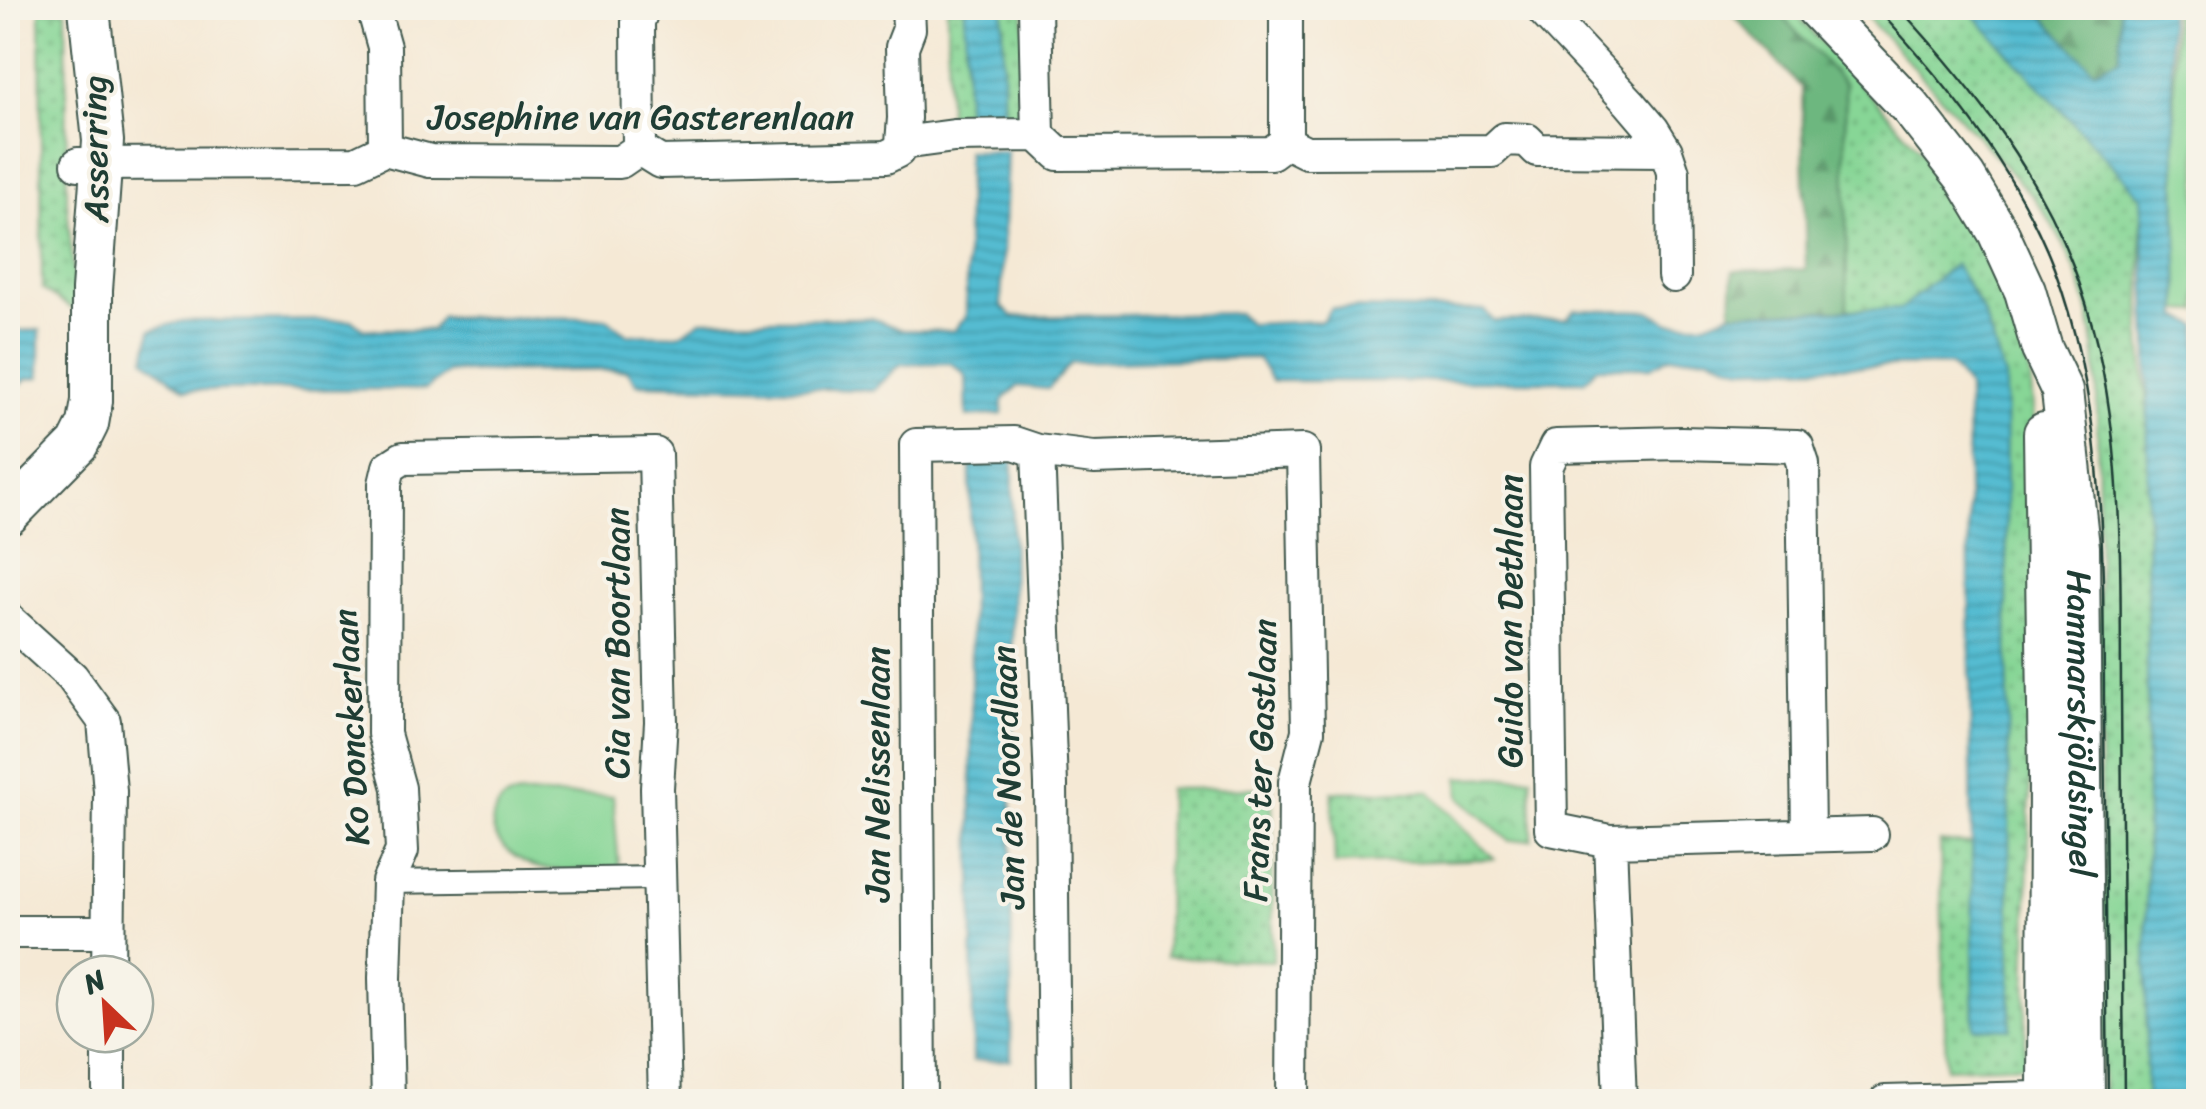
<svg xmlns="http://www.w3.org/2000/svg" width="2206" height="1109" viewBox="0 0 2206 1109" font-family="Sriracha,sans-serif">
  <defs>
    <pattern id="grass-dots" width="8" height="8" patternUnits="userSpaceOnUse" patternTransform="scale(2.5)"><rect width="8" height="8" fill="#87d696"/><path d="M2 2h.1M6 6h.1" fill="none" stroke="#6eaf7b" stroke-width="1.8" stroke-linecap="round"/></pattern>
    <pattern id="forest-firs" width="22" height="20" patternUnits="userSpaceOnUse" patternTransform="scale(2.5)"><rect width="22" height="20" fill="#6db77f"/><path d="M5 1l3.5 6h-7zM16 11l3.5 6h-7z" fill="#599669"/></pattern>
    <pattern id="park-crowns" width="20" height="18" patternUnits="userSpaceOnUse" patternTransform="scale(2.5)"><rect width="20" height="18" fill="#87d696"/><path d="M2 6a3 3 0 1 1 6 0M12 15a3 3 0 1 1 6 0" fill="none" stroke="#6eaf7b"/></pattern>
    <pattern id="water-rules" width="6" height="5" patternUnits="userSpaceOnUse" patternTransform="scale(2.5)"><rect width="6" height="5" fill="#54bcd1"/><path d="M0 2.5h6" fill="none" stroke="#459aaa"/></pattern>
  </defs>
  <rect width="100%" height="100%" fill="#f7f3e8"/>
  <filter id="ink" filterUnits="userSpaceOnUse"><feTurbulence type="fractalNoise" baseFrequency=".01" numOctaves="2"/><feDisplacementMap in="SourceGraphic" scale="20" xChannelSelector="R" yChannelSelector="G"/><feConvolveMatrix kernelMatrix="1 2 1 2 8 2 1 2 1" color-interpolation-filters="sRGB"/></filter>
  <filter id="wash" filterUnits="userSpaceOnUse"><feTurbulence type="fractalNoise" baseFrequency=".0048" numOctaves="4" result="noise"/><feDisplacementMap in="SourceGraphic" scale="40" xChannelSelector="R" yChannelSelector="G"/><feGaussianBlur stdDeviation="2.25" result="paint"/><feColorMatrix in="noise" values="0 0 0 0 0 0 0 0 0 0 0 0 0 0 0 0 0 1.4 0 .05"/><feComposite in="paint" operator="in"/></filter>
  <g filter="url(#wash)">
    <rect width="100%" height="100%" fill="#f5e9d5"/>
    <path fill="#f7d0cb" d="M 8,96 L 12,96 L 15,269 L 8,276 Z"/>
    <path fill="url(#grass-dots)" stroke="#538a65" stroke-width="2.5" d="M 947,8 L 965,8 L 966,116 L 948,116 Z
      M 1003,8 L 1024,8 L 1025,111 L 1003,117 Z
      M 1774,8 L 1790,8 L 1948,180 L 1977,227 L 2027,338 L 2036,443 L 2025,1065 L 1946,1068 L 1940,842 L 1972,844 L 1974,1027 L 2005,378 L 1900,309 L 1847,310 L 1845,84 Z
      M 1859,8 L 1967,8 L 2142,197 L 2141,339 L 2158,531 L 2153,1101 L 2103,1101 L 2097,388 C 2095,312 2080,260 2034,198 Z
      M 40,10 L 66,10 L 67,202 L 77,312 L 42,289 Z
      M 1272,788 L 1273,961 L 1166,957 L 1168,789 Z
      M 1429,791 L 1494,859 L 1335,864 L 1332,792 Z"/>
    <path fill="url(#forest-firs)" stroke="#467a5a" stroke-width="2.5" d="M 1727,8 L 1774,8 L 1845,84 L 1847,310 L 1731,313 L 1733,271 L 1806,269 L 1802,88 Z
      M 2035,8 L 2120,8 L 2120,58 L 2094,71 Z"/>
    <path fill="url(#park-crowns)" stroke="#538a65" stroke-width="2.5" d="M 1531,777 L 1532,839 L 1509,841 L 1460,797 L 1459,778 Z"/>
    <path fill="#87d696" stroke="#538a65" stroke-width="2.5" d="M 2173,8 L 2198,8 L 2198,311 L 2179,310 Z
      M 523,795 L 613,796 L 619,868 C 595,868 555,874 533,866 C 513,858 486,838 494,815 C 500,800 507,796 523,795 Z"/>
    <path fill="url(#water-rules)" stroke="#3a7c82" stroke-width="2.5" d="M 965,8 L 1003,8 L 1003,117 L 966,116 Z
      M 1967,8 L 2035,8 L 2094,70 L 2120,58 L 2120,8 L 2168,8 L 2175,132 L 2179,316 L 2198,326 L 2198,1101 L 2146,1101 L 2148,342 L 2142,197 Z
      M 967,151 L 1007,151 L 1001,306 L 1013,317 L 1238,313 L 1250,324 L 1322,321 L 1331,308 L 1484,310 L 1494,321 L 1566,319 L 1575,310 L 1649,311 L 1670,323 L 1706,323 L 1731,313 L 1900,309 L 1955,264 L 1983,312 L 2005,378 L 2011,1029 L 1974,1028 L 1967,387 L 1950,365 L 1743,368 L 1707,356 L 1670,357 L 1651,367 L 1597,367 L 1584,381 L 1272,381 L 1257,358 L 1071,363 L 1048,389 L 1018,386 L 1003,400 L 1002,414 L 967,417 L 966,376 L 952,363 L 901,364 L 874,390 L 637,384 L 627,370 L 448,372 L 426,389 L 185,390 L 145,359 L 151,330 L 183,321 L 352,320 L 364,329 L 432,330 L 441,317 L 606,318 L 627,334 L 678,335 L 702,320 L 871,318 L 902,330 L 953,331 L 966,317 Z
      M 40,330 L 40,377 L 26,379 L 8,398 L 8,331 Z
      M 1013,454 L 1011,1060 L 973,1061 L 970,455 Z"/>
  </g>
  <g filter="url(#ink)">
    <g fill="none" stroke-linecap="round" stroke-linejoin="round">
      <g stroke="#3f574c" stroke-width="26">
        <path id="pedestrian" d="M 388,882 L 659,878"/>
      </g>
      <g stroke="#3f574c" stroke-width="36">
        <path id="minor" d="M 373,8 L 384,47 L 385,149
          M 1035,8 L 1038,135
          M 1286,8 L 1286,142
          M 1541,8 L 1630,103 L 1653,130 L 1666,151 L 1673,172 L 1674,276
          M 902,143 L 954,136 L 1038,135 L 1058,154 L 1271,153 L 1286,142 L 1306,152 L 1492,151 L 1505,139 L 1527,140 L 1537,150 L 1666,151
          M 902,143 L 904,118 L 902,47 L 909,29 L 908,8
          M 639,149 L 638,22 L 643,8
          M 78,164 L 356,163 L 385,149 L 430,161 L 620,162 L 639,149 L 660,162 L 886,157 L 898,151 L 902,143
          M 1038,451 L 1051,785 L 1054,1102
          M 8,619 L 72,677 L 104,721 L 110,791 L 108,974
          M 1808,835 L 1803,464 L 1797,446 L 1681,443 L 1556,446 L 1546,467 L 1551,829 L 1610,841 L 1872,834
          M 1610,841 L 1620,1102
          M 8,932 L 107,932
          M 109,1034 L 109,1102
          M 388,1102 L 385,978 L 388,882 L 402,851 L 399,788 L 384,734 L 385,484 L 389,467 L 403,458 L 655,454 L 661,722 L 657,788 L 665,1102
          M 920,1102 L 916,445 L 1014,443 L 1038,451 L 1094,458 L 1303,451 L 1308,731 L 1295,782 L 1293,1102
          M 1885,1102 L 2070,1097"/>
      </g>
      <g stroke="#3f574c" stroke-width="44">
        <g id="tertiary">
          <path id="s1" d="M 1816,8 L 1911,108 L 1965,177 L 1998,232 L 2025,291 L 2042,349 L 2062,391 L 2079,547 L 2084,1102"/>
          <path d="M 2044,433 L 2049,773 L 2048,1102"/>
          <path d="M 8,515 L 78,444 L 88,424 L 92,401 L 92,290 L 103,141 L 89,8"/>
        </g>
      </g>
      <use href="#pedestrian" stroke="#fff" stroke-width="22"/>
      <use href="#minor" stroke="#fff" stroke-width="32"/>
      <use href="#tertiary" stroke="#fff" stroke-width="40"/>
      <path stroke="#1f3d34" stroke-width="2.5" d="M 1876,8 C 1947,84 2016,169 2054,268 C 2107,409 2103,560 2104,708 C 2105,839 2106,970 2108,1102
        M 1899,8 C 1974,89 2044,178 2080,285 C 2125,416 2120,555 2121,691 C 2122,828 2123,965 2124,1102"/>
    </g>
  </g>
  <g text-anchor="middle" dominant-baseline="central" stroke-width="8" stroke-linejoin="round" paint-order="stroke">
    <g font-size="35" fill="#1f3d34" stroke="#f7f3e8">
      <text x="641" y="117">Josephine van Gasterenlaan</text>
      <text transform="translate(95 149) rotate(-91)">Asserring</text>
      <text transform="translate(1510 621) rotate(-90)">Guido van Dethlaan</text>
      <text transform="translate(617 643) rotate(-90)">Cia van Boortlaan</text>
      <text stroke="none"><textPath href="#s1" startOffset="795">Hammarskjöldsingel</textPath></text>
      <text transform="translate(351 727) rotate(-93)">Ko Donckerlaan</text>
      <text transform="translate(1260 760) rotate(-88)">Frans ter Gastlaan</text>
      <text transform="translate(877 774) rotate(-90)">Jan Nelissenlaan</text>
      <text transform="translate(1008 777) rotate(-92)">Jan de Noordlaan</text>
    </g>
  </g>
  <rect width="2206" height="1109" fill="none" stroke="#f7f3e8" stroke-width="40"/>
  <g transform="translate(105 1004) rotate(335)"><circle r="48" fill="#f7f3e8" stroke="#a1aaa0" stroke-width="2.5"/>
  <path d="M0-8L18 38L0 25L-18 38Z" fill="#c8321e"/>
  <text y="-15" font-size="28" font-weight="bold" text-anchor="middle" fill="#1f3d34">N</text>
  </g>
</svg>
